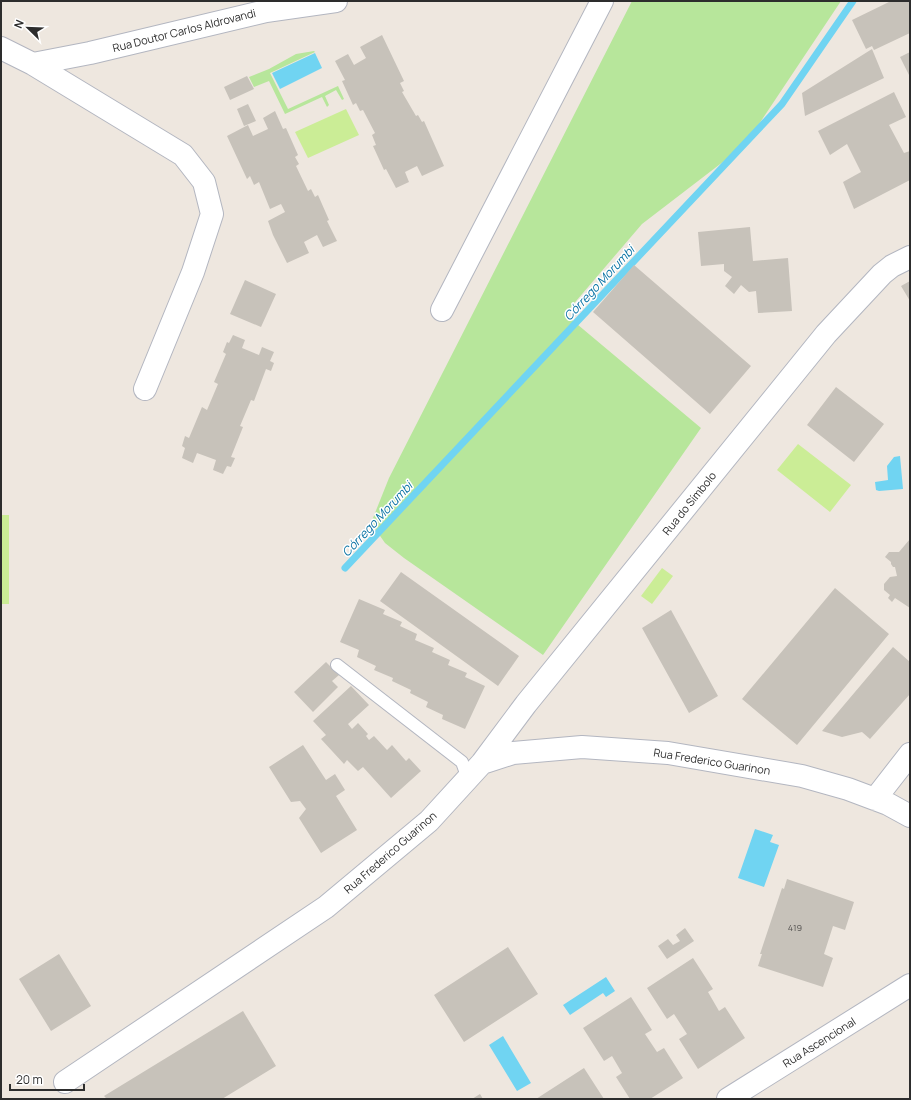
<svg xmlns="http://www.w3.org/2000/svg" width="911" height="1100" viewBox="0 0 911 1100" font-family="Manrope,sans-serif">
  <rect width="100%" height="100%" fill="#eee7df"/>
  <path fill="#b7e69b" d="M 632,1 L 841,1 L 745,145 L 642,224 L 565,314 L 701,428 L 543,655 L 404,558 L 385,543 L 371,523 L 389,478 Z
    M 314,51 L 315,52 L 270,73 L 288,109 L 338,86 L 344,99 L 342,100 L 336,90 L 325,96 L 329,105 L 327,107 L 322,97 L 285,114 L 269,81 L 254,87 L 249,77 L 269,69 L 296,54 Z"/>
  <path fill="#cbed96" d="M 346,109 L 359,135 L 308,158 L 295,132 Z
    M 798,444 L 851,485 L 830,512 L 777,470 Z
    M 1,515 L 9,515 L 9,604 L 1,604 Z
    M 662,568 L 673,576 L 652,604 L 641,596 Z"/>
  <path fill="#70d4f2" d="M 315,53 L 322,68 L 280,89 L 272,73 Z
    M 900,456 L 903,489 L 879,491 L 876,490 L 875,482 L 888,480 L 887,466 L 894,457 Z
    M 755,829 L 773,835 L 770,842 L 779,845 L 764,887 L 738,878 Z
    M 606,977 L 615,991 L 606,997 L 603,993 L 570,1015 L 563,1005 Z
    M 503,1036 L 531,1083 L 517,1091 L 489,1045 Z"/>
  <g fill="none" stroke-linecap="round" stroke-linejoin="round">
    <path stroke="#70d4f2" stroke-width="7" d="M 345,568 L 782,104 L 853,1"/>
  </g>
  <path fill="#c7c2ba" d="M 891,1 L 910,1 L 910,33 L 874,50 L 872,46 L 866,49 L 852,20 Z
    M 382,35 L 404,81 L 400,83 L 404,91 L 402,92 L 416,116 L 418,115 L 422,122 L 424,121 L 444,166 L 422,176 L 417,166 L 405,172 L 409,182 L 396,188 L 386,169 L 384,170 L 373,146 L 376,145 L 372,135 L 375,133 L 363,110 L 360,111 L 356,103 L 353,105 L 342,81 L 345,80 L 335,61 L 348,54 L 354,65 L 366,58 L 360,47 Z
    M 872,49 L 884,78 L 805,116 L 802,93 Z
    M 910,52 L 910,77 L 900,57 Z
    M 247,76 L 254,89 L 230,100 L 224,87 Z
    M 894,92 L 906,117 L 889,125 L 904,153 L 910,151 L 910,180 L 854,209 L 843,182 L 861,172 L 847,144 L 830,155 L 818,131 Z
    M 248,104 L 256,121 L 244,126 L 237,109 Z
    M 275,111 L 283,129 L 286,128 L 298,155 L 295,157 L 299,164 L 296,166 L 308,191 L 311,189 L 315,197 L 318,195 L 329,220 L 327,221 L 337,241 L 323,247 L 317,235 L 304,242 L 309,253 L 287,263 L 273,235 L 268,221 L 285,212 L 281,204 L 270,209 L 259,182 L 254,185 L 250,176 L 247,179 L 227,136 L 248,125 L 253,136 L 268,129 L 263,118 Z
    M 750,227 L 753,261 L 788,258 L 792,311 L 758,313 L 756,291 L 749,292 L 741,285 L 734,294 L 725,286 L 732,277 L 724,271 L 724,264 L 701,266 L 698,232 Z
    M 634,265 L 751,366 L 710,414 L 593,312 Z
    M 245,280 L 276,294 L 261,327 L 230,314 Z
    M 910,281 L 910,301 L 901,286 Z
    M 233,335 L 245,340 L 242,348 L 259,355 L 262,347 L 274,352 L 270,361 L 274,363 L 271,371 L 266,369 L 254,401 L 251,400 L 240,426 L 243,427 L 231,457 L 235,458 L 231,467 L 227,466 L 223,474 L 213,470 L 216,460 L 197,453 L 193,463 L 182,458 L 185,448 L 182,446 L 185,436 L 189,438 L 202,407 L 207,410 L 218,384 L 214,382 L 226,354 L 223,352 L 227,342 L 229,343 Z
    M 836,387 L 884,424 L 854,462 L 807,425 Z
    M 910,539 L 910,608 L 895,598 L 892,602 L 888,598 L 890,595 L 884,590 L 884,584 L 890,577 L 897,576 L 895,567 L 893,567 L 891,564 L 891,562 L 885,557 L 889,552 L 899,552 Z
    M 401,572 L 519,656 L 498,686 L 380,601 Z
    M 835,588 L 889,634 L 797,745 L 742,699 Z
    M 359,599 L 385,610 L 383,614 L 402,622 L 400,626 L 417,634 L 415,640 L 434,648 L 432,652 L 450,660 L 448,665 L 467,673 L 465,677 L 485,686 L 465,729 L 442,719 L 443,715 L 426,707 L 428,702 L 410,693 L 411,690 L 392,681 L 393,678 L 374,670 L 376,666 L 357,657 L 359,650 L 340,642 Z
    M 671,610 L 718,696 L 689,713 L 642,628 Z
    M 893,647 L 910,662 L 910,694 L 870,739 L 862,732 L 842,737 L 822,731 Z
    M 326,662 L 339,675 L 332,681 L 338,687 L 313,712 L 294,692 Z
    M 351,686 L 369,705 L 348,724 L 352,729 L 358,723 L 368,734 L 366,736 L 369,740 L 374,736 L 387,750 L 392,745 L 406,761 L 409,758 L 421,771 L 391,798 L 363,767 L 358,771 L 347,760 L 344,764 L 321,739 L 326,735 L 313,721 Z
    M 303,745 L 326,780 L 335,774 L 345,790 L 336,796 L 357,830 L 321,853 L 299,818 L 306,809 L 300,801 L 291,802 L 269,767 Z
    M 787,879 L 854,902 L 845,930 L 833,926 L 824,954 L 833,958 L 823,987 L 758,966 L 762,954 L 760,954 L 782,888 L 784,889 Z
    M 685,928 L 694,941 L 667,959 L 658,946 L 668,939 L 673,945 L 680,941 L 676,935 Z
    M 508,947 L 538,994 L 464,1042 L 434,995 Z
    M 59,954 L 91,1006 L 51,1031 L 19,979 Z
    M 693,958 L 713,989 L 708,992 L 719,1011 L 725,1007 L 745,1038 L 698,1069 L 679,1039 L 687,1034 L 674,1014 L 667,1019 L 647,988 Z
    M 631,997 L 652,1030 L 645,1034 L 657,1052 L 664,1048 L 683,1078 L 650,1099 L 630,1099 L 616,1077 L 622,1073 L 612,1056 L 604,1061 L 583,1028 Z
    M 243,1011 L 276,1066 L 222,1099 L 107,1099 L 104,1096 Z
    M 584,1068 L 604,1099 L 536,1099 Z
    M 480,1094 L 483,1099 L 472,1099 Z"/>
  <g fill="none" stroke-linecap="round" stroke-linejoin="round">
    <g stroke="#b3b6c0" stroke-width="14">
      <path id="lane" d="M 337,665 L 462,762 L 468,779"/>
    </g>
    <g stroke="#b3b6c0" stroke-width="24">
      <path id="street" d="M 1,48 L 33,64 L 183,155 L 204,182 L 212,214 L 193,272 L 145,389
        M 33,64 L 90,53 L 266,11 L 336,1
        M 442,310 L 602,1
        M 482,763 L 513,753 L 582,747 L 668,753 L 802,776 L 848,789 L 888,804 L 910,816
        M 875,799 L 910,754
        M 65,1082 L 326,907 L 429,821 L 482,763 L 526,704 L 826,334 L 882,274 L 892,266 L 910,257
        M 728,1099 L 910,985"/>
    </g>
    <use href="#lane" stroke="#fff" stroke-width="12"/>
    <use href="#street" stroke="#fff" stroke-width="22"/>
  </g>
  <g text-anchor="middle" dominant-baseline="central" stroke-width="3" stroke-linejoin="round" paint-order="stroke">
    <g font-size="9" fill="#545250">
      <text x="795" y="927">419</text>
    </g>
    <g font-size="11" fill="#2d2d2d" stroke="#fff">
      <text transform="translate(184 30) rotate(-14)">Rua Doutor Carlos Aldrovandi</text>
      <text transform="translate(689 503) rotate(-51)">Rua do Símbolo</text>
      <text transform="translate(712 761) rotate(9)">Rua Frederico Guarinon</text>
      <text transform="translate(390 852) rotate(-41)">Rua Frederico Guarinon</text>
      <text transform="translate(819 1042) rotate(-32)">Rua Ascencional</text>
    </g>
    <g font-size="12" font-style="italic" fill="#0a73a4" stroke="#fff">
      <text transform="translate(599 283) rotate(-47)">Córrego Morumbi</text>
      <text transform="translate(377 519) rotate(-47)">Córrego Morumbi</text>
    </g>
  </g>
  <rect width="911" height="1100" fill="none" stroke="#2d2d2d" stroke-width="4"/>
  <g transform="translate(28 28) rotate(293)" stroke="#ffffff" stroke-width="3" paint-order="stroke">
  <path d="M0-3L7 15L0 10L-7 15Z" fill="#2d2d2d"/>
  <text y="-6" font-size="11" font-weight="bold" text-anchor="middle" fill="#2d2d2d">N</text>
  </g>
  <path d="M10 1084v6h74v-6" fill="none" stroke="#2d2d2d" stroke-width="2"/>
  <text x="16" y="1084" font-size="12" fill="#2d2d2d" stroke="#ffffff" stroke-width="3" paint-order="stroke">20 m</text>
</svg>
